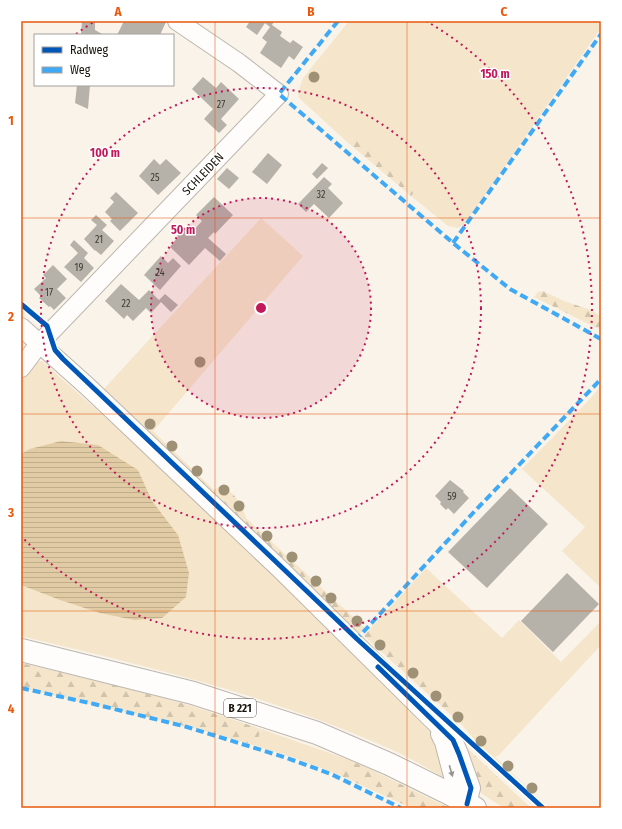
<svg xmlns="http://www.w3.org/2000/svg" width="622" height="829" viewBox="0 0 622 829" font-family="'Fira Sans Condensed',sans-serif">
  <defs>
    <pattern id="forest-firs" width="22" height="20" patternUnits="userSpaceOnUse"><rect width="22" height="20" fill="#f5e6cb"/><path d="M5 1l3.5 6h-7zM16 11l3.5 6h-7z" fill="#d1c4ad"/></pattern>
    <pattern id="water-rules" width="6" height="5" patternUnits="userSpaceOnUse"><rect width="6" height="5" fill="#e1cba4"/><path d="M0 2.5h6" fill="none" stroke="#c0ad8c"/></pattern>
  </defs>
  <rect width="100%" height="100%" fill="#f9f3e9"/>
  <path fill="#f5e6cb" d="M 349,21 L 601,21 L 601,28 L 477,206 L 464,224 L 458,228 L 448,226 L 411,196 L 414,191 L 354,137 L 346,141 L 299,98 L 298,93 L 303,78 Z
    M 261,218 L 303,256 L 149,436 L 102,391 Z
    M 42,361 L 209,510 L 437,735 L 446,779 C 431,770 415,761 399,753 C 278,697 149,667 21,636 L 21,376 L 34,363 Z
    M 601,386 L 601,588 L 562,551 L 585,527 L 522,469 L 587,402 Z
    M 426,568 L 502,638 L 519,620 L 561,662 L 601,621 L 601,645 L 499,755 L 495,757 L 549,808 L 542,808 L 492,760 L 462,725 L 466,723 L 465,717 L 370,629 Z
    M 261,729 L 344,758 L 339,775 L 300,760 L 256,746 Z"/>
  <path fill="url(#forest-firs)" d="M 354,137 L 360,140 L 412,184 L 415,191 L 411,196 L 346,141 Z
    M 543,291 L 564,301 L 591,310 L 601,316 L 601,330 L 534,297 L 538,292 Z
    M 153,431 L 214,490 L 220,486 C 234,491 242,504 246,518 L 365,628 L 357,637 L 149,436 Z
    M 370,629 L 465,717 L 466,723 L 462,725 L 364,636 Z
    M 21,663 L 126,688 L 192,706 L 261,729 L 256,746 L 193,728 L 21,688 Z
    M 468,749 L 531,808 L 504,808 L 482,794 L 477,786 L 469,762 Z
    M 344,758 L 370,769 L 449,808 L 411,808 L 339,775 Z"/>
  <path fill="url(#water-rules)" d="M 61,441 L 98,445 L 138,470 L 152,501 L 178,535 L 189,573 L 186,597 L 162,618 L 134,620 L 100,613 L 60,600 L 21,585 L 21,454 L 30,449 Z"/>
  <path fill="#b6b2a9" d="M 82,21 L 95,21 L 95,30 L 104,35 L 81,35 Z
    M 124,21 L 164,21 L 166,22 L 160,35 L 117,35 Z
    M 250,21 L 274,21 L 272,25 L 282,32 L 280,36 L 290,43 L 293,40 L 303,47 L 294,60 L 289,56 L 281,68 L 260,53 L 267,42 L 262,38 L 270,27 L 265,23 L 257,35 L 246,27 Z
    M 203,77 L 216,88 L 221,82 L 239,99 L 221,119 L 227,125 L 219,133 L 204,119 L 213,109 L 192,89 Z
    M 77,85 L 90,85 L 88,109 L 75,103 Z
    M 268,153 L 282,165 L 267,184 L 252,172 Z
    M 154,159 L 160,165 L 166,159 L 181,173 L 158,195 L 139,176 Z
    M 322,163 L 328,168 L 317,179 L 312,174 Z
    M 227,168 L 239,178 L 229,189 L 217,179 Z
    M 324,177 L 332,184 L 328,188 L 343,203 L 329,218 L 314,204 L 306,212 L 298,204 Z
    M 116,192 L 138,213 L 120,231 L 110,221 L 112,219 L 105,212 L 114,202 L 110,198 Z
    M 214,197 L 233,215 L 215,234 L 214,232 L 208,238 L 226,254 L 220,261 L 205,248 L 189,265 L 170,247 L 178,237 L 177,236 L 185,227 L 191,233 L 202,221 L 196,215 Z
    M 96,215 L 107,225 L 102,230 L 114,241 L 101,255 L 95,250 L 95,251 L 84,239 L 97,225 L 91,220 Z
    M 74,240 L 88,253 L 84,258 L 94,268 L 81,282 L 64,267 L 78,253 L 70,245 Z
    M 161,256 L 168,263 L 173,258 L 181,266 L 160,290 L 144,275 Z
    M 53,265 L 67,279 L 57,289 L 66,298 L 54,310 L 50,306 L 49,307 L 39,298 L 41,296 L 34,289 L 46,278 L 43,275 Z
    M 121,284 L 139,300 L 149,290 L 159,300 L 165,294 L 178,305 L 171,312 L 161,302 L 151,313 L 146,308 L 133,321 L 127,315 L 124,319 L 105,301 Z
    M 450,480 L 464,491 L 463,492 L 469,498 L 454,514 L 448,508 L 446,510 L 440,504 L 441,502 L 435,496 Z
    M 510,488 L 548,524 L 487,588 L 448,552 Z
    M 567,573 L 599,604 L 553,652 L 521,621 Z"/>
  <g fill="none" stroke-linecap="round" stroke-linejoin="round">
    <g stroke="#bcb7af" stroke-width="20">
      <path id="minor" d="M 21,327 L 87,386 L 281,570 L 453,740 L 459,754 L 471,788 L 467,804
        M 21,368 L 39,344 L 279,94 L 239,63 L 177,21
        M 440,734 L 444,742 L 454,780 L 450,794"/>
    </g>
    <g stroke="#bcb7af" stroke-width="24">
      <path id="major" d="M 21,650 L 193,693 L 317,733 L 389,764 L 450,794 L 475,808"/>
    </g>
    <use href="#minor" stroke="#fefdfc" stroke-width="18"/>
    <use href="#major" stroke="#fefdfc" stroke-width="22"/>
    <path stroke="#3fa9f5" stroke-width="4" stroke-dasharray="8 4" stroke-linecap="butt" d="M 338,21 L 279,94 L 453,243 L 510,289 L 601,339
      M 453,243 L 601,34
      M 355,641 L 473,513 L 601,379
      M 21,688 L 94,704 L 187,727 L 287,758 L 331,774 L 401,808"/>
    <g stroke="#fff" stroke-width="8">
      <path id="cycleway" d="M 21,304 L 47,326 L 55,350 L 63,359 L 357,639 L 543,808
        M 378,667 L 453,740 L 459,754 L 471,788 L 467,804"/>
    </g>
    <use href="#cycleway" stroke="#0057b8" stroke-width="5"/>
  </g>
  <g fill="#9f9176">
    <circle cx="314" cy="77" r="5.5"/>
    <circle cx="200" cy="362" r="5.5"/>
    <circle cx="150" cy="424" r="5.5"/>
    <circle cx="172" cy="446" r="5.5"/>
    <circle cx="197" cy="471" r="5.5"/>
    <circle cx="224" cy="490" r="5.5"/>
    <circle cx="239" cy="506" r="5.5"/>
    <circle cx="267" cy="536" r="5.5"/>
    <circle cx="292" cy="557" r="5.5"/>
    <circle cx="316" cy="581" r="5.5"/>
    <circle cx="331" cy="598" r="5.5"/>
    <circle cx="357" cy="621" r="5.5"/>
    <circle cx="380" cy="645" r="5.5"/>
    <circle cx="413" cy="673" r="5.5"/>
    <circle cx="436" cy="696" r="5.5"/>
    <circle cx="458" cy="717" r="5.5"/>
    <circle cx="481" cy="741" r="5.5"/>
    <circle cx="508" cy="766" r="5.5"/>
    <circle cx="532" cy="788" r="5.5"/>
  </g>
  <defs><path id="oneway-solid" d="M-6-.8H1V-3.2L6.5 0L1 3.2V.8H-6Z"/></defs>
  <use fill="#969490" href="#oneway-solid" transform="translate(451 771) rotate(74)"/>
  <path fill="none" stroke="#e8590c" stroke-width="1" stroke-opacity="0.55" d="M 215,21 L 215,808M 407,21 L 407,808M 21,218 L 601,218M 21,414 L 601,414M 21,611 L 601,611"/>
  <circle cx="261" cy="308" r="110" fill="#c2185b" fill-opacity=".12"/>
  <g fill="none" stroke="#c2185b" stroke-width="2" stroke-dasharray="2 4">
    <circle cx="261" cy="308" r="110"/>
    <circle cx="261" cy="308" r="220"/>
    <path d="M76 34A331 331 0 0 1 95 21M426 21A331 331 0 1 1 23 538"/>
  </g>
  <g text-anchor="middle" dominant-baseline="central" stroke-width="3" stroke-linejoin="round" paint-order="stroke">
    <g font-size="10" fill="#403c33">
      <text x="221" y="105">27</text>
      <text x="155" y="178">25</text>
      <text x="321" y="195">32</text>
      <text x="99" y="240">21</text>
      <text x="79" y="268">19</text>
      <text x="160" y="273">24</text>
      <text x="49" y="293">17</text>
      <text x="126" y="304">22</text>
      <text x="452" y="497">59</text>
    </g>
    <rect fill="#fff" stroke="#5d5a55" stroke-width="1" x="224" y="699" width="32" height="18" rx="3"/>
    <g font-size="11" font-weight="bold" fill="#18140c">
      <text x="240" y="708">B 221</text>
    </g>
    <g font-size="12" fill="#18140c" stroke="#fff">
      <text transform="translate(203 174) rotate(-46)">SCHLEIDEN</text>
    </g>
  </g>
  <circle cx="261" cy="308" r="6" fill="#c2185b" stroke="#fff" stroke-width="2"/>
  <g font-size="12" text-anchor="middle" font-weight="bold" fill="#c2185b" stroke="#fff" stroke-width="3" stroke-linejoin="round" paint-order="stroke">
    <text x="495" y="78">150 m</text>
    <text x="105" y="157">100 m</text>
    <text x="183" y="234">50 m</text>
  </g>
  <rect width="622" height="829" fill="none" stroke="#ffffff" stroke-width="44"/>
  <rect x="34" y="34" width="140" height="52" fill="#ffffff" stroke="#a3a19e"/>
  <rect x="42" y="47" width="20" height="6" fill="#0057b8" stroke="#a3a19e"/>
  <text x="70" y="54" font-size="12" fill="#18140c">Radweg</text>
  <rect x="42" y="67" width="20" height="6" fill="#3fa9f5" stroke="#a3a19e"/>
  <text x="70" y="74" font-size="12" fill="#18140c">Weg</text>
  <rect x="22" y="22" width="578" height="785" fill="none" stroke="#e8590c" stroke-width="1.5"/>
  <g font-size="13" text-anchor="middle" font-weight="bold" fill="#e8590c">
    <text x="118" y="16">A</text>
    <text x="311" y="16">B</text>
    <text x="504" y="16">C</text>
    <text x="11" y="125">1</text>
    <text x="11" y="321">2</text>
    <text x="11" y="517">3</text>
    <text x="11" y="713">4</text>
  </g>
</svg>
